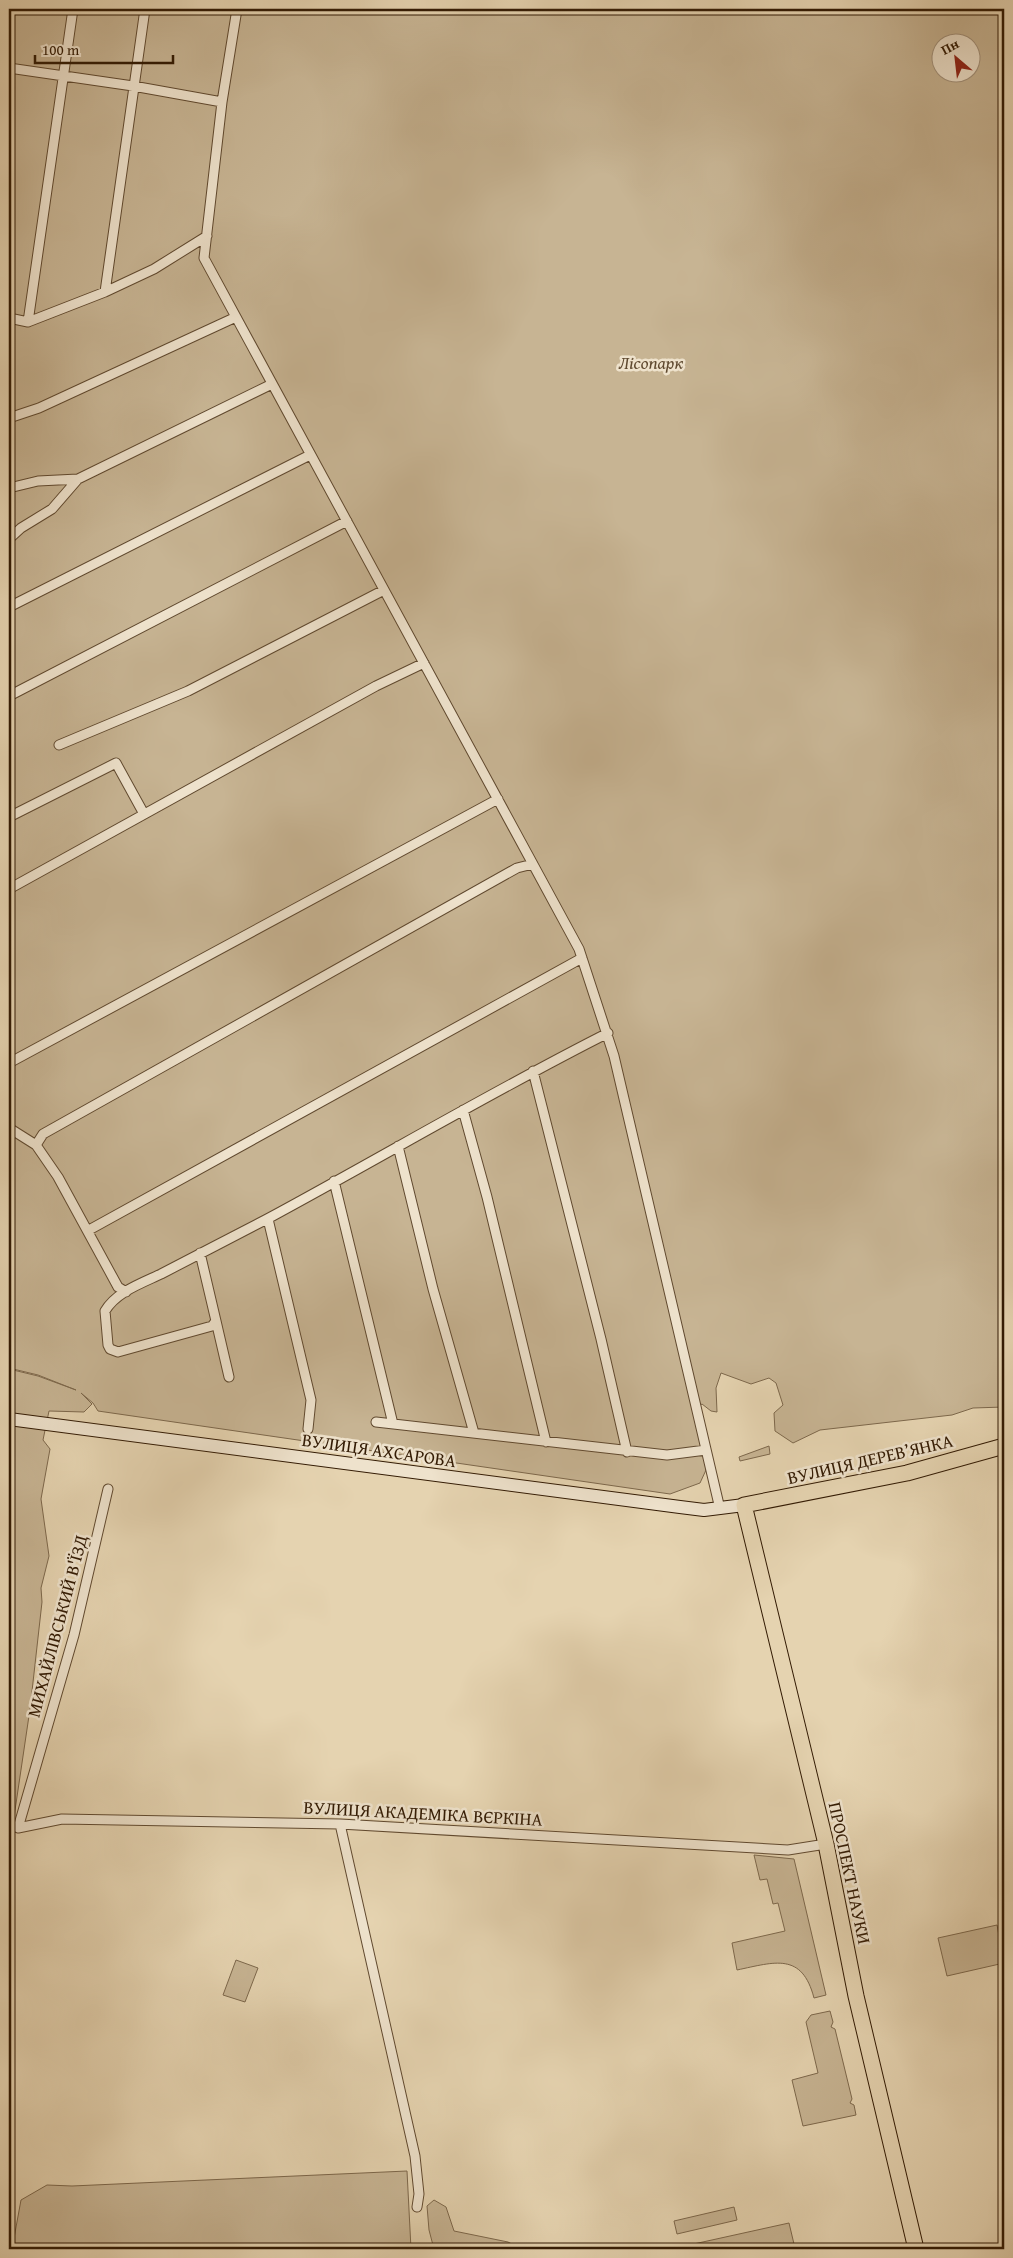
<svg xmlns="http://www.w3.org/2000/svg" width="1013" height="2258" viewBox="0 0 1013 2258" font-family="'Gentium Book Plus',serif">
  <rect width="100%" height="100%" fill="#e5d3b0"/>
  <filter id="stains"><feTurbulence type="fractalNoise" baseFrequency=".004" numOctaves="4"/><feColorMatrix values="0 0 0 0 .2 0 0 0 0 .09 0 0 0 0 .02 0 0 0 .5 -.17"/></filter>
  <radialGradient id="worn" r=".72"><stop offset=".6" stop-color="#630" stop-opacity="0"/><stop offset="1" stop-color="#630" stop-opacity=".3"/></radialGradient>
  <path fill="#c7b493" stroke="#7d684c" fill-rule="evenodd" d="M 9,9 L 1004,9 L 1004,1407 L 973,1408 L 952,1415 L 820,1430 L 793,1443 L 775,1431 L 774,1413 L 783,1405 L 776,1383 L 769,1378 L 751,1384 L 721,1373 L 716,1388 L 717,1412 L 711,1411 L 702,1404 L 696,1408 L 706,1470 L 700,1483 L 670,1494 L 98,1411 L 93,1403 L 81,1393 L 92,1404 L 84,1412 L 49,1411 L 43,1440 L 50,1449 L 41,1499 L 49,1556 L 41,1588 L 42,1602 L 30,1709 L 14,1817 L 9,1816 L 9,1369 L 38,1376 L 76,1390 L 38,1375 L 9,1368 ZM 940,42 L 970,42 L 970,72 L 940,72 Z
    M 769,1446 L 770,1454 L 740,1461 L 739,1457 Z
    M 754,1855 L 794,1859 L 826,1995 L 814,1998 C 802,1952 775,1962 737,1970 L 732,1943 L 785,1931 L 778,1903 L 773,1904 L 767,1879 L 760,1880 Z
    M 997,1925 L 1004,1963 L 947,1976 L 938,1938 Z
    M 236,1960 L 258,1968 L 245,2002 L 223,1995 Z
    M 830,2011 L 833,2022 L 831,2027 L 835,2029 L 852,2099 L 850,2103 L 854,2105 L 856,2115 L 803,2126 L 792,2080 L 818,2073 L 806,2022 L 811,2015 Z
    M 407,2171 L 411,2249 L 12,2249 L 21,2200 L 47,2185 L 72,2186 Z
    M 434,2200 L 446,2207 L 454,2231 L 508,2242 L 521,2249 L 434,2249 L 429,2230 L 427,2206 Z
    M 734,2207 L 737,2220 L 677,2234 L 674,2221 Z
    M 789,2223 L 794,2244 L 771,2249 L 671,2249 Z"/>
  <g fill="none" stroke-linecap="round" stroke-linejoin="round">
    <g stroke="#60492f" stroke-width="11">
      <path id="street" d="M 237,9 L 222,102 L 204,258 L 579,949 L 614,1056 L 720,1509
        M 9,68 L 133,86 L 222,102
        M 105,292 L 145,9
        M 9,318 L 28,322 L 105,292 L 154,269 L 207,236
        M 28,322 L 73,9
        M 9,418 L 39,408 L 236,317
        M 9,488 L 38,481 L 78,479
        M 9,539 L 21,528 L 52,509 L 78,479 L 272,384
        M 9,607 L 310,455
        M 9,696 L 347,521
        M 59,745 L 188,691 L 384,590
        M 9,817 L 116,763 L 144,814
        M 9,889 L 376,686 L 424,663
        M 9,1063 L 498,799
        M 533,1071 L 601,1339 L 627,1452
        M 463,1110 L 487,1197 L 546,1442
        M 9,1128 L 36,1145 L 58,1177 L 118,1287 L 126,1292
        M 36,1145 L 43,1134 L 517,868 L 533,864
        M 398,1146 L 433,1289 L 474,1433
        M 334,1181 L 393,1424
        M 268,1219 L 311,1400 L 308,1429
        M 89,1230 L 582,958
        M 200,1253 L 216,1321 L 212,1326 L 118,1352 L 110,1349 L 108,1345 L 105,1311 C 116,1292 142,1283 161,1274 C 197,1255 233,1237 269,1218 C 382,1157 493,1091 608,1033
        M 216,1321 L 229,1377
        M 376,1422 L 667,1455 L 706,1450
        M 108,1489 L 74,1635 L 18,1828 L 62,1819 L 340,1824 L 788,1850 L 826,1844
        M 340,1824 L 415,2156 L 419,2194 L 417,2207"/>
    </g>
    <g stroke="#331b04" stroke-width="14">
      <path id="secondary" d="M 9,1419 L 680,1507 L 704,1510 L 744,1505"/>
    </g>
    <g stroke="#331b04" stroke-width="17">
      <path id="primary" d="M 916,2249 L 856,1996 L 826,1844 L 744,1505 L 907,1473 L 1004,1446"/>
    </g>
    <use href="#street" stroke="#eee2cc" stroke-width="9"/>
    <use href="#secondary" stroke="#eee2cc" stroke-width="12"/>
    <use href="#primary" stroke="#e5d3b0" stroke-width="15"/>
  </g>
  <g text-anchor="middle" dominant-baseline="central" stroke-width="5" stroke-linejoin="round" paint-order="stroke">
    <g font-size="18" font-style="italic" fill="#5f492f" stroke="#eee2cc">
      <text x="651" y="362">Лісопарк</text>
    </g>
    <g font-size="18" fill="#331b04" stroke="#eee2cc">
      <text transform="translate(379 1450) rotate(8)">ВУЛИЦЯ АХСАРОВА</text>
      <text transform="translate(870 1459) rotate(-13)">ВУЛИЦЯ ДЕРЕВ’ЯНКА</text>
      <text transform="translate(57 1626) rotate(-75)">МИХАЙЛІВСЬКИЙ В'ЇЗД</text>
      <text transform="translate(423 1813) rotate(3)">ВУЛИЦЯ АКАДЕМІКА ВЄРКІНА</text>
      <text transform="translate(850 1873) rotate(78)">ПРОСПЕКТ НАУКИ</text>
    </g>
  </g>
  <rect width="1013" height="2258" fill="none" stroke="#e5d3b0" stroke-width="30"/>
  <rect x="10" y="10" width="993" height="2238" fill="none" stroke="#331b04" stroke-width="2.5"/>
  <rect x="15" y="15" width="983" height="2228" fill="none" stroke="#331b04"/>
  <g transform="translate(956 58) rotate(332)"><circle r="24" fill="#eee2cc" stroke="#a3927c"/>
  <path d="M0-4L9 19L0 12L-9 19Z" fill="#8f2418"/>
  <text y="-8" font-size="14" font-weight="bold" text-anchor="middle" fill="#331b04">Пн</text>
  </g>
  <path d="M35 55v8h138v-8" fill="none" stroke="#331b04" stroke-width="2.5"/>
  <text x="42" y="55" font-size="15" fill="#331b04" stroke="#eee2cc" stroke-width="4" paint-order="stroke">100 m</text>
  <rect width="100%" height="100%" filter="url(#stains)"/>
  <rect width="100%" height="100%" fill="url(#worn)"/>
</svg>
